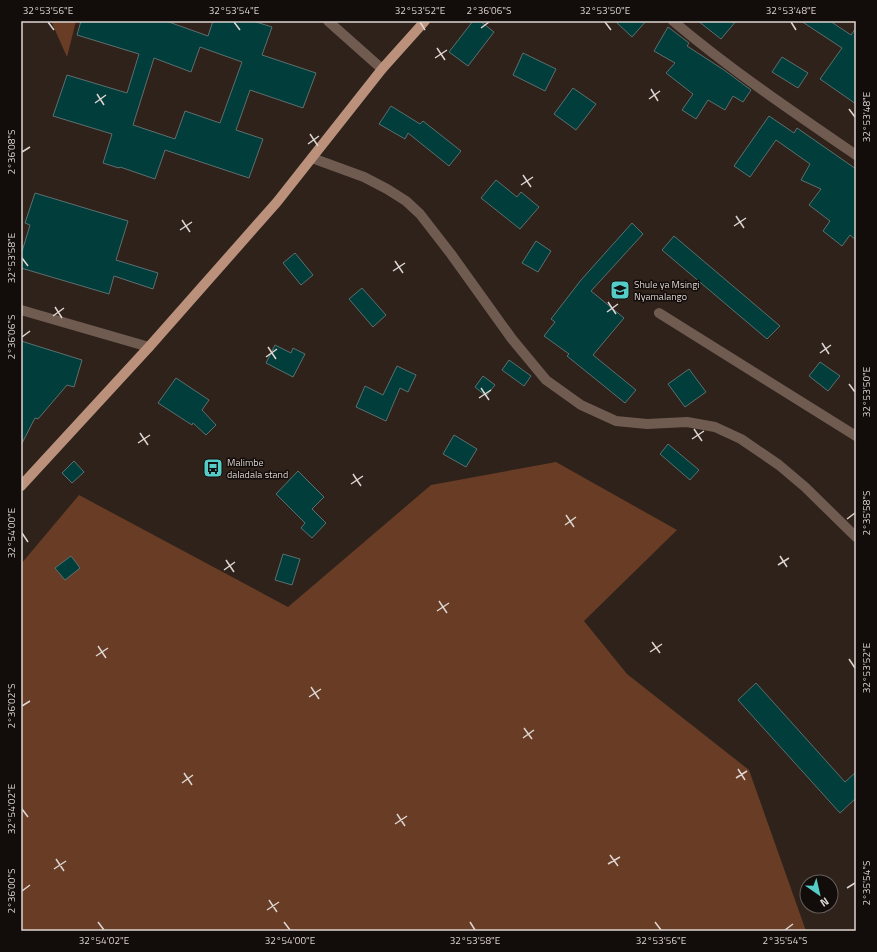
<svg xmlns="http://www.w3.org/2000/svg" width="877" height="952" viewBox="0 0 877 952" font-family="'Titillium Web',sans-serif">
  <rect width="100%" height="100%" fill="#2e221b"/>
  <path fill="#683c25" d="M 51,21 L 76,21 L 67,57 Z
    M 556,462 L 677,530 L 584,621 L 627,674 L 749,770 L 806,931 L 21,931 L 21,564 L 79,495 L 288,607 L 431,485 Z"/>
  <path fill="#003d3b" stroke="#5d6f6e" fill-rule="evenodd" d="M 81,21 L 166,21 L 208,36 L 213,21 L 253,21 L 272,27 L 262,55 L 316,73 L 303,108 L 250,90 L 236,130 L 263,139 L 249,178 L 165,150 L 155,179 L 120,167 L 119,168 L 103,163 L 112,134 L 53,116 L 67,75 L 127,93 L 139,54 L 77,35 ZM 200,47 L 242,62 L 220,123 L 185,111 L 175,139 L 133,125 L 154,58 L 191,72 Z
    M 473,21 L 480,21 L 494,32 L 468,66 L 449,52 Z
    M 615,21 L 646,21 L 632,37 Z
    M 698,21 L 736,21 L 721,39 Z
    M 801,21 L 830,21 L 851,35 L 856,28 L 856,104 L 820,79 L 842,48 Z
    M 668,27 L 689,43 L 687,46 L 724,70 L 751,90 L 743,102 L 733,96 L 725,110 L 708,100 L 696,119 L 682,110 L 693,94 L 666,73 L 675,63 L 654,51 Z
    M 523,53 L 556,69 L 545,91 L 513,75 Z
    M 782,57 L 808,73 L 798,88 L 772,72 Z
    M 573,88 L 596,104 L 576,130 L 554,114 Z
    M 391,106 L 420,124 L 423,121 L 461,151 L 449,166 L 408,133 L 405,139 L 379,124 Z
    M 769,116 L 794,133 L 797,128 L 856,169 L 856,240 L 850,235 L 842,246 L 823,231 L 830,221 L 809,205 L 821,189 L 801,180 L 810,164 L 776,140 L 750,177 L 734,166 Z
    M 496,180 L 517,197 L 521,192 L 539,207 L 520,229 L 481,198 Z
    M 35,193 L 128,221 L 116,260 L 158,273 L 153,289 L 114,276 L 109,294 L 21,268 L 21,255 L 30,225 L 25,223 Z
    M 632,223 L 643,234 L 591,291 L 624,318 L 593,355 L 636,390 L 625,403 L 567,356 L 569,354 L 544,336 L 555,322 L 551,319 L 581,280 Z
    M 674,236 L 780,326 L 767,339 L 662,250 Z
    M 536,241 L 551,251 L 538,272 L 522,263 Z
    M 295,253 L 313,275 L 301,285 L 283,263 Z
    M 362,288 L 386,315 L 373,327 L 349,299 Z
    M 21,341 L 82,360 L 74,387 L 67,385 L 38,419 L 35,418 L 21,445 Z
    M 275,345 L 291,353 L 293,348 L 305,354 L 293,377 L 266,363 Z
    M 509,360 L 531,376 L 524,386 L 502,370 Z
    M 820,362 L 840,376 L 828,391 L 809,376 Z
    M 397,366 L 416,375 L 408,392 L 400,388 L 386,421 L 356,407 L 365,386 L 383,395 Z
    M 689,369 L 706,392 L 685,407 L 668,384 Z
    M 483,376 L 495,385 L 486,396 L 475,387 Z
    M 176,378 L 209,400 L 202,410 L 216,425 L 206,435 L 193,423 L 192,425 L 158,403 Z
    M 454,435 L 477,449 L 466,467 L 443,454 Z
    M 668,444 L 699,470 L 690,480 L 660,454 Z
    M 74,461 L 84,472 L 72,483 L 62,473 Z
    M 298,471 L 324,497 L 312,509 L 326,523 L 312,538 L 301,528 L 305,523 L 276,494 Z
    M 283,554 L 300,559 L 292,585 L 275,580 Z
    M 71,556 L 80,568 L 65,580 L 55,568 Z
    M 756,683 L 845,782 L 856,772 L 856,798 L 840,813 L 738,700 Z"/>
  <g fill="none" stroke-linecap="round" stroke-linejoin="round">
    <path stroke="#705b51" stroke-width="10" d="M 328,21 L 382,69
      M 673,21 C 731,70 793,112 856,155
      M 312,158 L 364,177 L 387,189 L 406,201 L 420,214 L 451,254 L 512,339 L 546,380 L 581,405 L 616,421 L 647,424 L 687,422 L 715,427 L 741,439 L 779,465 L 805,487 L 856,537
      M 21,310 L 149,347
      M 659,313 L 856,436"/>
    <path stroke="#bc917c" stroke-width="10" d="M 21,486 L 149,347 L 277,202 L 382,69 L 425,21"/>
  </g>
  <path fill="none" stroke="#ddd5d1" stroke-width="1.5" d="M 48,22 L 54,30M 234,22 L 240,30M 420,22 L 425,30M 605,22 L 611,30M 791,22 L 796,30M 481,28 L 489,22M 437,48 L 445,60M 435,58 L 447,50M 651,89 L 658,101M 97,94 L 104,105M 649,99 L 660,91M 95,103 L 106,95M 849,109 L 855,117M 310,134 L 318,146M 308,144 L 319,136M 22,152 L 30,147M 523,175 L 531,187M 521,185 L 533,177M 736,216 L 744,228M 182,220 L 190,232M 734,226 L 746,218M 180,230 L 192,222M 22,258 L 28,266M 395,261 L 403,273M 393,271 L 405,263M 608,302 L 616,314M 55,307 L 62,318M 607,312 L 618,304M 53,316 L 64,308M 22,337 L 30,331M 822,343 L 829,354M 268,347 L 276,359M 820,353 L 831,345M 266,357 L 277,349M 849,384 L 855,392M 481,388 L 489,400M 479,398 L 491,390M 694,429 L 702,441M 140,433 L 148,445M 692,439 L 704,431M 138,443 L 150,435M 353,474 L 361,486M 351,484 L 363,476M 566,515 L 574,527M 847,519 L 855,513M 565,525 L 576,517M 22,533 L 28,542M 780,556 L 787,567M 226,560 L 234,572M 778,565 L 789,558M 224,570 L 235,562M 439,601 L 447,613M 437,611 L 449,603M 652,642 L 660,653M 98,646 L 106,658M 650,652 L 662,644M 96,656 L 108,648M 849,659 L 855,668M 311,687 L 319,699M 309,697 L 321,689M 22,706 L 30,701M 524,728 L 532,739M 523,738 L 534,730M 738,769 L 745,780M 184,773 L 192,785M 736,778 L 747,771M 182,783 L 193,775M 22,809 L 28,817M 397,814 L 405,826M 395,824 L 407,816M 610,855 L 618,866M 56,859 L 64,871M 608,864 L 620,857M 54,869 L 66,861M 847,888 L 855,883M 22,891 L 30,885M 269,900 L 277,912M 267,910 L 279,902M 98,922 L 104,930M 284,922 L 290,930M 470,922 L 475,930M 655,922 L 661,930M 785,930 L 793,924"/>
  <defs>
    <g id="school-square" transform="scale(1)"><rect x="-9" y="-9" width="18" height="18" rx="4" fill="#54cdc8" stroke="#120c0a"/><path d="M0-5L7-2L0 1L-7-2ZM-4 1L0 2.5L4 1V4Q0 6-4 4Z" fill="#111"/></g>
    <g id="bus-square" transform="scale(1)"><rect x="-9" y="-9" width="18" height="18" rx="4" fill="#54cdc8" stroke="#120c0a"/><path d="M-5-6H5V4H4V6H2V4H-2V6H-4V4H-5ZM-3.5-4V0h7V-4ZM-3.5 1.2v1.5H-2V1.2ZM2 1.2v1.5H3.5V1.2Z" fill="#111"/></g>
  </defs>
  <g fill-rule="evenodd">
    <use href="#school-square" x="620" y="290"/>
    <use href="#bus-square" x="213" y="468"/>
  </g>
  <g text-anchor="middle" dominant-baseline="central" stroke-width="3" stroke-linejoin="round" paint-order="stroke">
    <g font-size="10" fill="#ddd5d1" stroke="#120c0a" text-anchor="start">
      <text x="634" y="284">Shule ya Msingi<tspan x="634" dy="12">Nyamalango</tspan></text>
      <text x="227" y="462">Malimbe<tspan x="227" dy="12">daladala stand</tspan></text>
    </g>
  </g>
  <rect width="877" height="952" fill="none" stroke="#120c0a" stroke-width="44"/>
  <g transform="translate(819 894) rotate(146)"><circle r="19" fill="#120c0a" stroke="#635c5a"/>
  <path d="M0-3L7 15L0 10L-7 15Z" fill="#54cdc8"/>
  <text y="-6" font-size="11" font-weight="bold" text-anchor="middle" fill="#ddd5d1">N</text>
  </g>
  <rect x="22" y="22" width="833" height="908" fill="none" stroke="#ddd5d1" stroke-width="1.5"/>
  <g font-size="10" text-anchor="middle" fill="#ddd5d1">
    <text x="48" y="14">32°53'56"E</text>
    <text x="234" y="14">32°53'54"E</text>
    <text x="420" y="14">32°53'52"E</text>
    <text x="489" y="14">2°36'06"S</text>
    <text x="605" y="14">32°53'50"E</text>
    <text x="791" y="14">32°53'48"E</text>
    <text transform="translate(866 117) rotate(-90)" y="4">32°53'48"E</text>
    <text transform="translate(11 152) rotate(-90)" y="4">2°36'08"S</text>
    <text transform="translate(11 258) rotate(-90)" y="4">32°53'58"E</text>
    <text transform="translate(11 337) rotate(-90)" y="4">2°36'06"S</text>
    <text transform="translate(866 392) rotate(-90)" y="4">32°53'50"E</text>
    <text transform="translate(866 513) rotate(-90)" y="4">2°35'58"S</text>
    <text transform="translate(11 533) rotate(-90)" y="4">32°54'00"E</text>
    <text transform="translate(866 668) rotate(-90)" y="4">32°53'52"E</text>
    <text transform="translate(11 706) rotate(-90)" y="4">2°36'02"S</text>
    <text transform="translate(11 809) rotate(-90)" y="4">32°54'02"E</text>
    <text transform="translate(866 883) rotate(-90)" y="4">2°35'54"S</text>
    <text transform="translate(11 891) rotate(-90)" y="4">2°36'00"S</text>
    <text x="104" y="944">32°54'02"E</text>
    <text x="290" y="944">32°54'00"E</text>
    <text x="475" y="944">32°53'58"E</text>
    <text x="661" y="944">32°53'56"E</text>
    <text x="785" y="944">2°35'54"S</text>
  </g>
</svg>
